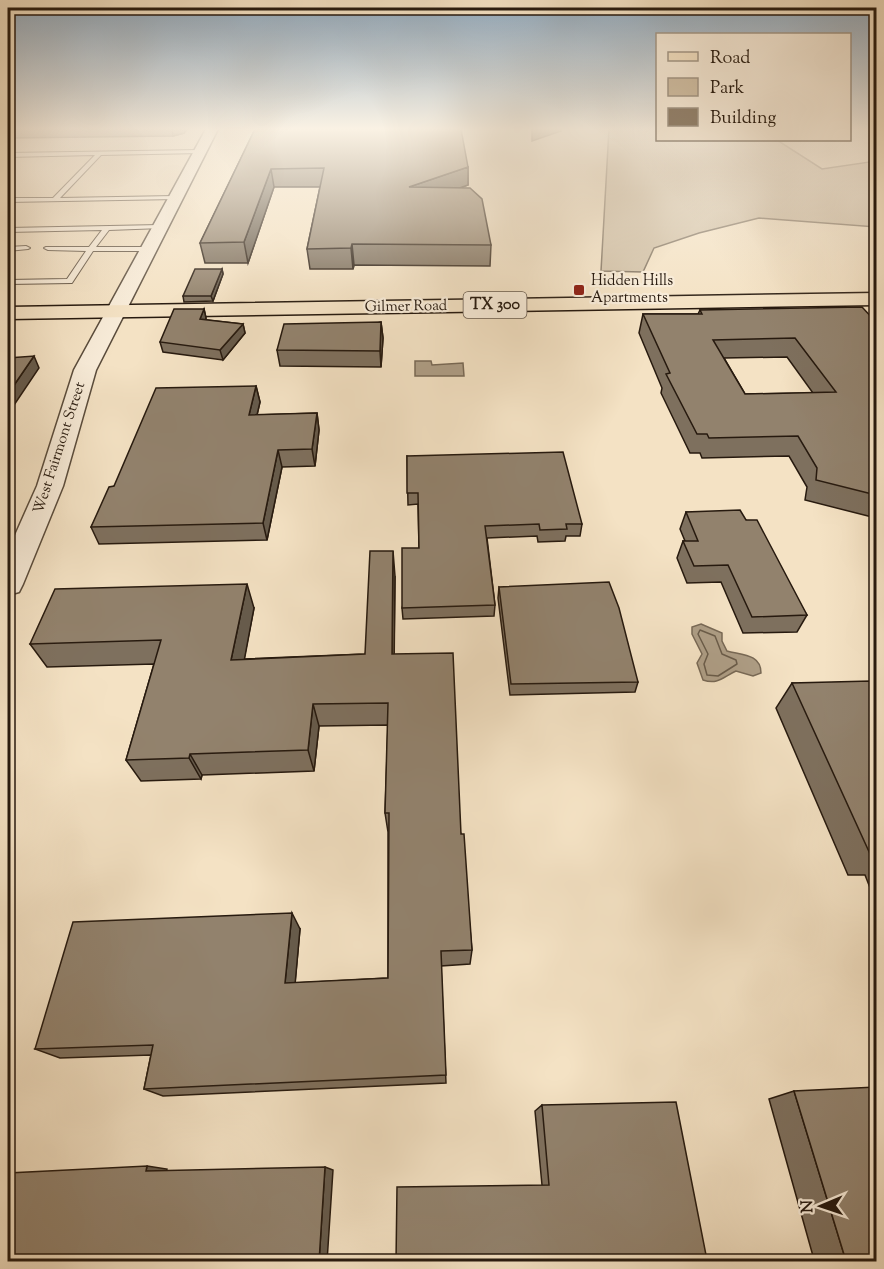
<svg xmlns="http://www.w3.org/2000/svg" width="884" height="1269" viewBox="0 0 884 1269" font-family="'Sorts Mill Goudy',serif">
  <rect width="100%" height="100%" fill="#f4e2c4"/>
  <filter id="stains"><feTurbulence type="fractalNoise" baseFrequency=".00333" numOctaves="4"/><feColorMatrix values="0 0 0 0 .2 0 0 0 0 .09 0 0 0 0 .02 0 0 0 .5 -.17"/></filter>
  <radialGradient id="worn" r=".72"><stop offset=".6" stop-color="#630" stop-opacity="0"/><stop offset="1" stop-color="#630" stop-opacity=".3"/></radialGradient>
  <path fill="#d1c0a5" stroke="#7c6d5a" stroke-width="1.5" d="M 609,129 L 657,129 L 658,140 L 777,140 L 822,169 L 876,161 L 876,227 L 759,218 L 699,233 L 654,248 L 643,272 L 601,271 Z"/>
  <path fill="#ae9e86" stroke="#786956" stroke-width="1.5" d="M 415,361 L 431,361 L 432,365 L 463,363 L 464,376 L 415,376 Z
    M 701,624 L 722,633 L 722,641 L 727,651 C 742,655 761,654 761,673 L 753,676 L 736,671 C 723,677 718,685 703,680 L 697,663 L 702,654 L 692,634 L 692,627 Z"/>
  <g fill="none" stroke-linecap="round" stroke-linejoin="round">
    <path stroke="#6a5c4a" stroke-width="1.5" d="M 700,630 L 715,636 L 722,654 L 736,660 L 737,664 L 718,676 L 707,675 L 704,664 L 708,654 L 698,634 Z"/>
    <g stroke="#5a4c3c" stroke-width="2">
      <path id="service" d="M 200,150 L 202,153 L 101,155 L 60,198 L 175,196 L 177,199 L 8,202 L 8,198 L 53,198 L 95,155 L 8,157 L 8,153 Z
        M 160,225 L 162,228 L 109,230 L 96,247 L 148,247 L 152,249 L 148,251 L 93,251 L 72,283 L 8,284 L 8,280 L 67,279 L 86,251 L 48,250 L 44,248 L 46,247 L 89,247 L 102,230 L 8,232 L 8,228 Z
        M 26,246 L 30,248 L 28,249 L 8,251 L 8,247 Z"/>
    </g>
    <g stroke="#5a4c3c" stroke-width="3">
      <path id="tertiary" d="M 206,129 L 218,129 L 96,370 L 63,486 L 23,584 L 19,592 L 8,595 L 8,551 L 37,486 L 74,370 Z"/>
    </g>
    <g stroke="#271a0f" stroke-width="3">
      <path id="primary" d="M 876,293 L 876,305 L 8,319 L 8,307 Z"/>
    </g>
    <use href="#service" fill="#f8ecd9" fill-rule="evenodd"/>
    <use href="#tertiary" fill="#f8ecd9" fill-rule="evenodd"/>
    <use href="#primary" fill="#f4e2c4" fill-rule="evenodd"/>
  </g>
  <path fill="#7e705e" stroke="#271a0f" stroke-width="1.5" fill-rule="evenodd" d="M 8,129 L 187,129 L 184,133 L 173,136 L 8,138 Z
    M 255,129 L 468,167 L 468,185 L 460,188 L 491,245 L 490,266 L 354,265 L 353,269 L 310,269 L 307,249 L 320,187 L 274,187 L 248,263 L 205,263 L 200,243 Z
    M 222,269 L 223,274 L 213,301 L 184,302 L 183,296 Z
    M 204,309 L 206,318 L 206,320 L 243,324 L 245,333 L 223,360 L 163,352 L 160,342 Z
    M 700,310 L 876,322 L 876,518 L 805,500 L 807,487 L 789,456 L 702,458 L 700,453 L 690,453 L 661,393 L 662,388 L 639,333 L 643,314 L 698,314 ZM 787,357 L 813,393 L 745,394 L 724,358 Z
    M 381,322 L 383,338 L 381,367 L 280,366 L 277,350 Z
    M 256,386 L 260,402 L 257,415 L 317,413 L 319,430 L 315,466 L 282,467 L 267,540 L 99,544 L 91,527 L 114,486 Z
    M 407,456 L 582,524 L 580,536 L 566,536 L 565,541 L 538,542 L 537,536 L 487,538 L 495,605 L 494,616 L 403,619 L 402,608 L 419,548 L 418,504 L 408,505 Z
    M 686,512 L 746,520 L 807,615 L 797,632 L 743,633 L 721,582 L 687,583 L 677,558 L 683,541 L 685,541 L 680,529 Z
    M 395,576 L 394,654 L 461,834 L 472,950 L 470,964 L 441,966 L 446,1083 L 163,1096 L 144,1089 L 151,1055 L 60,1058 L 35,1049 L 300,929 L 295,983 L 388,978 L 388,832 L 385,813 L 388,725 L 319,726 L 314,771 L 202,775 L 201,779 L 141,781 L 126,760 L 154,664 L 47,667 L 30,644 L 254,608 L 244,659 L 365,654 Z
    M 499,587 L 638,682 L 635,692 L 510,695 L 498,598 Z
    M 792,683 L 876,690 L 876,903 L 865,875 L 848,875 L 776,708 Z
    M 794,1091 L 846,1261 L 813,1256 L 769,1099 Z
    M 542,1105 L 622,1262 L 542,1185 L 535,1111 Z"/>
  <path fill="#665b4c" stroke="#271a0f" stroke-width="1.5" d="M 172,129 L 187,129 L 184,133 L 173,136 Z
    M 532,129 L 561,129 L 561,131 L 532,141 Z
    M 468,167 L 468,185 L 410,206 L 409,187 Z
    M 271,169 L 274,187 L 248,263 L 244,242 Z
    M 352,244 L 354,265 L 353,269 L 351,248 Z
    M 222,269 L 223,274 L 213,301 L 211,296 Z
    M 204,309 L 206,318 L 202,328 L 200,319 Z
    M 381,322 L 383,338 L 381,367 L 380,351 Z
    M 243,324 L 245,333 L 223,360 L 220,350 Z
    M 34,356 L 39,368 L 8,414 L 8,394 Z
    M 256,386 L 260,402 L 253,432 L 249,415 Z
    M 317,413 L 319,430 L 315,466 L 312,449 Z
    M 278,450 L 282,467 L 267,540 L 263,523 Z
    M 393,551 L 395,576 L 394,677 L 392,654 Z
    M 247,584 L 254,608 L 240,683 L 231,660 Z
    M 313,704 L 319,726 L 314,771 L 308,750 Z
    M 190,754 L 202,775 L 201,779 L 189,758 Z
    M 292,913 L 300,929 L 294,996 L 285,983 Z
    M 147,1166 L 167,1169 L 166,1174 L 146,1171 Z
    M 325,1167 L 333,1170 L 327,1262 L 319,1262 Z"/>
  <path fill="#92826d" stroke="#271a0f" stroke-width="1.5" fill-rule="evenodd" d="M 255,129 L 461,129 L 468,167 L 409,187 L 470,188 L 482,199 L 491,245 L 352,244 L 351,248 L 307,249 L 324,168 L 271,169 L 244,242 L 200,243 Z
    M 195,269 L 222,269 L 211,296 L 183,296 Z
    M 862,307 L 876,322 L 876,495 L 816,480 L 817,468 L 798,436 L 709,438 L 707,434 L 697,434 L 666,374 L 670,373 L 643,314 L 702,314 L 700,310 ZM 795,338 L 836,392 L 745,394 L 713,340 Z
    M 174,309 L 204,309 L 200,319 L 243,324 L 220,350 L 160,342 Z
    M 381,322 L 380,351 L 277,350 L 284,324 Z
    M 34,356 L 8,394 L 8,358 Z
    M 256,386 L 249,415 L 317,413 L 312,449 L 278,450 L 263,523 L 91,527 L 109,487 L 114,486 L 156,388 Z
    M 563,452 L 582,524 L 566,524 L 567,529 L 540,530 L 539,524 L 485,526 L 495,605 L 402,608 L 402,548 L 419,548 L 418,493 L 407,493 L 407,456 Z
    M 740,510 L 746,520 L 757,520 L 807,615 L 752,617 L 728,565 L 694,566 L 683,541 L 698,541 L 686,512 Z
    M 370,551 L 393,551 L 392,654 L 453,653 L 461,834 L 464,834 L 472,950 L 441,951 L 446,1075 L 144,1089 L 153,1045 L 35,1049 L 73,922 L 292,913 L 285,983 L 388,978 L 389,813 L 385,813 L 388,703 L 313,704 L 308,750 L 190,754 L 189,758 L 126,760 L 161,640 L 30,644 L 55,589 L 247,584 L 231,660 L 365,654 Z
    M 609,582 L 619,608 L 638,682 L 511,684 L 499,587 Z
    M 871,681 L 876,690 L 876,856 L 871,856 L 792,683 Z
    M 876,1087 L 876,1260 L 846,1261 L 794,1091 Z
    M 676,1102 L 707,1260 L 622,1262 L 396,1262 L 397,1187 L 549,1185 L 542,1105 Z
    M 147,1166 L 146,1171 L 325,1167 L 319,1262 L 8,1262 L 8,1173 Z"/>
  <linearGradient id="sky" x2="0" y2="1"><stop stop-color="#91abc1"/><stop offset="0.42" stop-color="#faf2e4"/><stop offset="1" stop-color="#faf2e4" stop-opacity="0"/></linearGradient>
  <rect width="884" height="307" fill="url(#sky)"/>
  <rect fill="#8f2418" stroke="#f8ecd9" stroke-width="2" x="573" y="284" width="12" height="12" rx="3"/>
  <g text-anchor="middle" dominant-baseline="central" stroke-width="4.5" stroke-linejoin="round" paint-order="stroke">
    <g font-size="15" fill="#271a0f" stroke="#f8ecd9" text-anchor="start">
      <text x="591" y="281">Hidden Hills<tspan x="591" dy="17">Apartments</tspan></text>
    </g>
    <g font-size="15" fill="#271a0f" stroke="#f8ecd9">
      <text transform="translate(406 307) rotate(-1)">Gilmer Road</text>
      <text transform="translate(60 448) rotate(-72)">West Fairmont Street</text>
    </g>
    <rect fill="#f8ecd9" stroke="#66594c" stroke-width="1.5" x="463.5" y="292" width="63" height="26" rx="4.5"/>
    <g font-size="16" font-weight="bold" fill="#271a0f">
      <text x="495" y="305">TX 300</text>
    </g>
  </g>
  <rect width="884" height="1269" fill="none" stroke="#f4e2c4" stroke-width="30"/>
  <rect x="9" y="9" width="866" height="1251" fill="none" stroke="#271a0f" stroke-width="3"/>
  <rect x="15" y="15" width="854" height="1239" fill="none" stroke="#271a0f" stroke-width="1.5"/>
  <rect x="656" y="33" width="195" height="108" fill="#f8ecd9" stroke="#a49888" stroke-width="1.5"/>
  <rect x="668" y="52" width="30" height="9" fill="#f4e2c4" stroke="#a49888" stroke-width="1.5"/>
  <text x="710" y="63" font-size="18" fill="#271a0f">Road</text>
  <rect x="668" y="78" width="30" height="18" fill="#d1c0a5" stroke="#a49888" stroke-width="1.5"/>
  <text x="710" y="93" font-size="18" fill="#271a0f">Park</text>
  <rect x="668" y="108" width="30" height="18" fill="#92826d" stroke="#a49888" stroke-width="1.5"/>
  <text x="710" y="123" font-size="18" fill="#271a0f">Building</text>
  <g transform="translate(821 1206) rotate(268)" stroke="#f8ecd9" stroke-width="4.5" paint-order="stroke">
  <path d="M0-4.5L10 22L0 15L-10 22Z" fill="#271a0f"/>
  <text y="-9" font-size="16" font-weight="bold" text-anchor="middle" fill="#271a0f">N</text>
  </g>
  <rect width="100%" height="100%" filter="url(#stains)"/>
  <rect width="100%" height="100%" fill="url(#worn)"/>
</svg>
